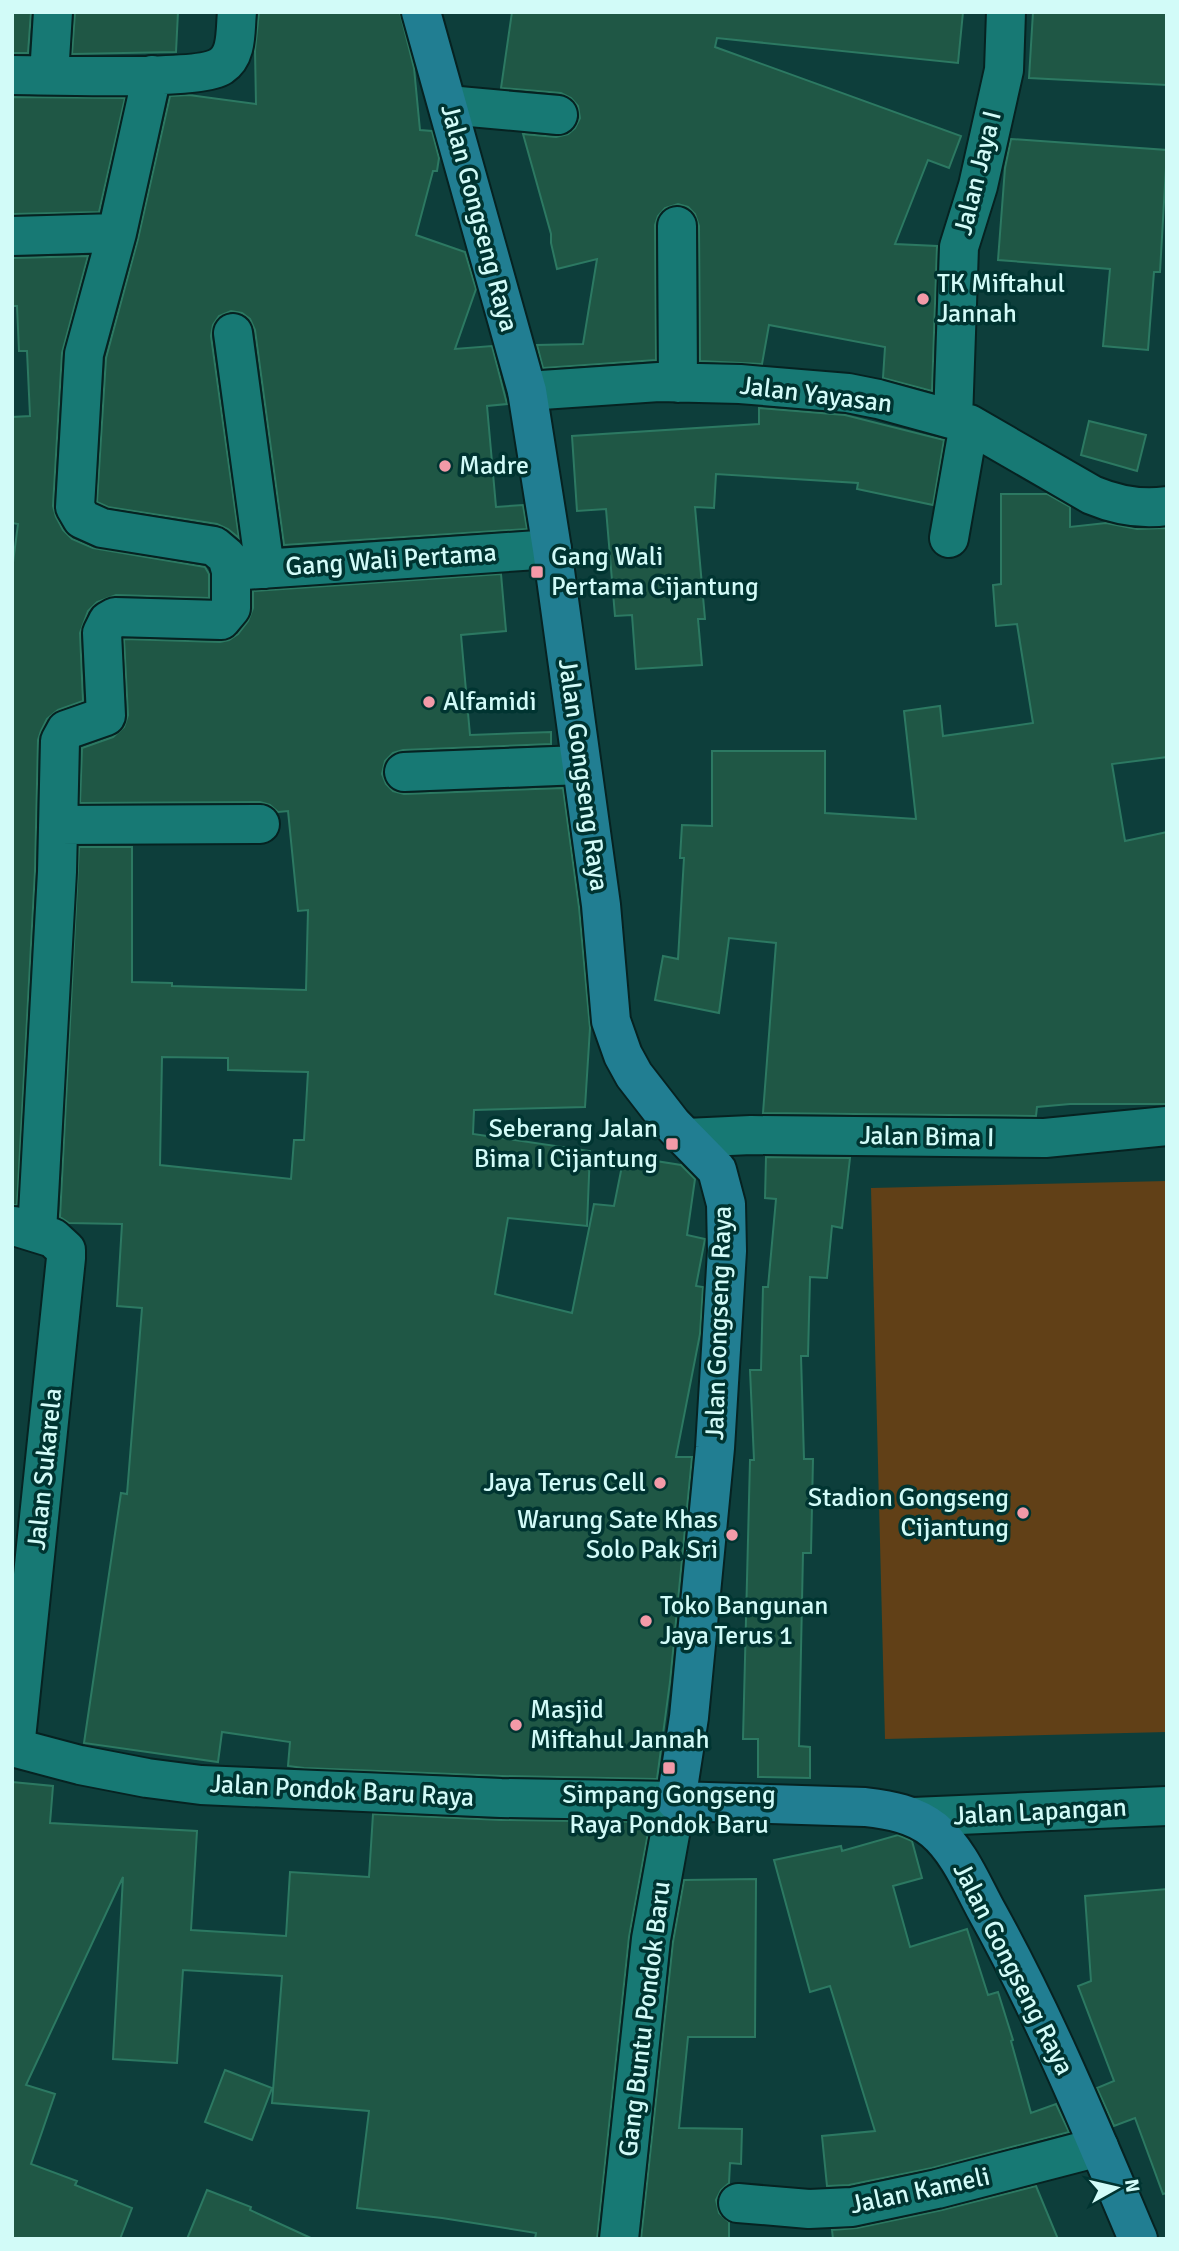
<svg xmlns="http://www.w3.org/2000/svg" width="1179" height="2251" viewBox="0 0 1179 2251" font-family="Signika,sans-serif">
  <rect width="100%" height="100%" fill="#0d3e3b"/>
  <path fill="#614017" d="M 1167,1181 L 1167,1732 L 885,1739 L 871,1188 Z"/>
  <path fill="#1f5745" stroke="#2c7962" stroke-width="2" fill-rule="evenodd" d="M 12,12 L 31,12 L 28,53 L 12,53 Z
    M 75,12 L 178,12 L 176,52 L 72,54 Z
    M 259,12 L 400,12 L 414,68 L 420,130 L 432,131 L 439,158 L 437,171 L 433,171 L 416,235 L 465,252 L 476,289 L 455,349 L 492,346 L 507,404 L 487,406 L 496,507 L 523,505 L 527,529 L 284,545 L 255,330 L 250,319 L 242,313 L 231,311 L 219,316 L 213,325 L 211,336 L 239,538 L 228,529 L 217,524 L 108,507 L 97,502 L 106,358 L 138,239 L 170,96 L 189,95 L 256,104 L 255,50 Z
    M 512,12 L 963,12 L 958,63 L 717,38 L 715,47 L 961,136 L 949,168 L 928,160 L 895,244 L 937,246 L 932,391 L 883,378 L 885,347 L 769,325 L 762,364 L 700,361 L 699,226 L 695,214 L 688,207 L 678,204 L 665,208 L 658,216 L 655,225 L 656,360 L 543,368 L 537,345 L 583,344 L 597,259 L 557,269 L 551,243 L 551,234 L 523,134 L 556,137 L 568,134 L 575,128 L 580,118 L 578,106 L 571,98 L 561,93 L 501,88 Z
    M 1033,12 L 1167,12 L 1167,85 L 1029,78 Z
    M 12,97 L 125,98 L 99,212 L 12,214 Z
    M 1011,139 L 1167,150 L 1160,272 L 1154,272 L 1148,350 L 1103,346 L 1110,269 L 998,260 L 1005,168 Z
    M 88,256 L 62,353 L 53,506 L 56,517 L 63,530 L 72,539 L 93,548 L 205,567 L 209,574 L 209,598 L 116,595 L 97,602 L 88,611 L 80,633 L 83,701 L 58,710 L 47,719 L 41,731 L 38,740 L 35,871 L 17,1205 L 12,1205 L 12,570 L 18,524 L 12,523 L 12,417 L 30,416 L 27,351 L 19,351 L 17,306 L 13,306 L 13,258 Z
    M 759,408 L 845,415 L 944,440 L 933,505 L 857,489 L 858,483 L 716,474 L 714,508 L 695,507 L 705,619 L 698,619 L 702,665 L 636,669 L 632,615 L 615,616 L 606,509 L 577,511 L 572,436 L 759,424 Z
    M 1089,421 L 1146,435 L 1137,471 L 1081,455 Z
    M 1001,494 L 1047,494 L 1070,507 L 1070,527 L 1106,523 L 1137,529 L 1166,528 L 1167,757 L 1112,764 L 1125,841 L 1167,832 L 1167,1104 L 1070,1104 L 1037,1107 L 1036,1116 L 763,1113 L 776,943 L 729,938 L 719,1013 L 655,1000 L 663,956 L 678,959 L 684,858 L 680,858 L 682,825 L 712,826 L 712,751 L 825,751 L 825,813 L 916,819 L 904,711 L 940,706 L 943,736 L 1033,723 L 1017,624 L 996,626 L 993,585 L 1001,584 Z
    M 501,574 L 506,631 L 461,635 L 470,735 L 551,732 L 551,744 L 403,750 L 393,753 L 385,761 L 382,774 L 386,784 L 393,791 L 404,794 L 563,788 L 579,907 L 590,1028 L 585,1107 L 474,1110 L 473,1134 L 590,1151 L 587,1226 L 508,1218 L 495,1294 L 572,1313 L 594,1204 L 614,1206 L 624,1156 L 681,1165 L 695,1179 L 687,1235 L 705,1239 L 696,1286 L 703,1287 L 700,1334 L 676,1457 L 692,1457 L 670,1682 L 657,1779 L 502,1776 L 304,1768 L 288,1766 L 290,1742 L 222,1732 L 218,1762 L 84,1743 L 121,1493 L 127,1494 L 142,1308 L 117,1306 L 122,1224 L 69,1223 L 60,1217 L 79,847 L 132,847 L 132,982 L 172,983 L 172,986 L 306,990 L 308,910 L 298,911 L 288,811 L 278,812 L 270,805 L 260,802 L 80,803 L 82,748 L 113,737 L 124,727 L 128,715 L 124,639 L 220,642 L 229,640 L 238,634 L 248,621 L 253,608 L 253,591 ZM 162,1057 L 228,1058 L 228,1070 L 308,1072 L 304,1140 L 294,1140 L 291,1179 L 160,1165 Z
    M 766,1157 L 850,1158 L 842,1228 L 832,1226 L 827,1278 L 810,1277 L 808,1356 L 801,1356 L 804,1459 L 813,1459 L 811,1553 L 803,1553 L 799,1746 L 810,1747 L 810,1778 L 758,1777 L 758,1739 L 743,1739 L 750,1460 L 754,1460 L 750,1370 L 761,1370 L 763,1287 L 768,1287 L 776,1199 L 765,1198 Z
    M 12,1782 L 53,1786 L 50,1823 L 197,1831 L 191,1930 L 286,1936 L 290,1872 L 369,1877 L 373,1814 L 501,1820 L 650,1822 L 629,1937 L 597,2239 L 535,2239 L 536,2233 L 442,2218 L 357,2208 L 369,2111 L 272,2103 L 282,1976 L 183,1970 L 177,2063 L 113,2059 L 123,1877 L 26,2085 L 55,2094 L 31,2164 L 77,2181 L 75,2185 L 132,2208 L 120,2239 L 12,2239 Z
    M 898,1835 L 912,1841 L 922,1878 L 893,1886 L 910,1947 L 967,1929 L 988,1995 L 998,1992 L 1013,2040 L 1011,2041 L 1031,2113 L 1056,2104 L 1069,2132 L 932,2168 L 849,2185 L 827,2186 L 822,2136 L 875,2131 L 830,1986 L 810,1992 L 774,1860 L 841,1846 L 842,1851 Z
    M 756,1879 L 755,2037 L 688,2037 L 679,2128 L 742,2129 L 741,2164 L 730,2163 L 729,2183 L 721,2190 L 716,2200 L 719,2213 L 729,2222 L 729,2239 L 641,2239 L 673,1942 L 684,1880 Z
    M 1167,1889 L 1167,2193 L 1163,2194 L 1135,2118 L 1114,2126 L 1097,2088 L 1114,2081 L 1078,1986 L 1091,1981 L 1085,1896 Z
    M 225,2070 L 272,2088 L 252,2140 L 205,2122 Z
    M 1036,2186 L 1058,2239 L 833,2239 L 832,2230 L 857,2228 L 942,2210 Z
    M 207,2190 L 251,2207 L 250,2210 L 313,2239 L 187,2239 Z"/>
  <g fill="none" stroke-linecap="round" stroke-linejoin="round">
    <g stroke="#062221" stroke-width="42">
      <path id="street" d="M 12,75 C 47,75 199,81 221,66 C 238,55 235,30 237,12
        M 49,75 L 53,12
        M 448,105 L 558,115
        M 677,226 L 678,383
        M 12,236 L 117,233
        M 233,333 L 265,569
        M 527,391 L 659,382 L 740,384 L 848,393 L 878,399 L 969,424 L 1092,495 C 1116,505 1141,510 1167,506
        M 953,419 L 959,247 L 978,186 L 1004,70 L 1006,12
        M 949,538 L 969,424
        M 231,571 L 552,549
        M 404,772 L 581,765
        M 58,825 L 260,824
        M 686,1138 L 751,1135 L 1045,1138 L 1167,1126
        M 14,1226 L 53,1238 L 66,1250 L 66,1258 L 15,1748
        M 37,1232 L 57,872 L 60,741 L 66,730 L 106,716 L 102,633 L 108,621 L 115,617 L 221,620 L 231,608 L 231,571 L 227,557 L 214,546 L 102,528 L 82,519 L 75,507 L 84,354 L 117,233 L 152,75
        M 12,1747 L 80,1765 L 147,1778 L 201,1785 L 501,1798 L 676,1801 L 651,1939 L 619,2239
        M 913,1817 L 1167,1806
        M 738,2203 L 809,2209 L 852,2207 L 937,2189 L 1099,2147"/>
    </g>
    <g stroke="#062221" stroke-width="42">
      <path id="secondary" d="M 421,12 L 527,391 L 552,549 L 601,905 L 611,1021 L 623,1055 L 634,1075 L 672,1124 L 717,1170 L 726,1204 L 727,1251 L 715,1448 L 689,1717 L 676,1801 L 865,1807 C 890,1810 914,1814 934,1830 C 958,1850 972,1884 986,1910 C 1045,2016 1091,2128 1138,2239"/>
    </g>
    <use href="#street" stroke="#177974" stroke-width="38"/>
    <use href="#secondary" stroke="#217e92" stroke-width="38"/>
  </g>
  <g fill="#f39aa8" stroke="#003431" stroke-width="2.5">
    <circle cx="923" cy="299" r="7"/>
    <circle cx="445" cy="466" r="7"/>
    <rect x="530" y="565" width="14" height="14" rx="3.5"/>
    <circle cx="429" cy="702" r="7"/>
    <rect x="665" y="1137" width="14" height="14" rx="3.5"/>
    <circle cx="660" cy="1483" r="7"/>
    <circle cx="1023" cy="1513" r="7"/>
    <circle cx="732" cy="1535" r="7"/>
    <circle cx="646" cy="1621" r="7"/>
    <circle cx="516" cy="1725" r="7"/>
    <rect x="662" y="1761" width="14" height="14" rx="3.5"/>
  </g>
  <g text-anchor="middle" dominant-baseline="central" stroke-width="7" stroke-linejoin="round" paint-order="stroke">
    <g font-size="26" fill="#d2fbf8" stroke="#003431">
      <text transform="translate(978 173) rotate(-76)">Jalan Jaya I</text>
      <text transform="translate(479 218) rotate(75)">Jalan Gongseng Raya</text>
      <text transform="translate(816 395) rotate(7)">Jalan Yayasan</text>
      <text transform="translate(391 560) rotate(-4)">Gang Wali Pertama</text>
      <text transform="translate(583 775) rotate(82)">Jalan Gongseng Raya</text>
      <text transform="translate(927 1137) rotate(1)">Jalan Bima I</text>
      <text transform="translate(719 1323) rotate(-88)">Jalan Gongseng Raya</text>
      <text transform="translate(45 1469) rotate(-84)">Jalan Sukarela</text>
      <text transform="translate(342 1791) rotate(3)">Jalan Pondok Baru Raya</text>
      <text transform="translate(1040 1812) rotate(-3)">Jalan Lapangan</text>
      <text transform="translate(1013 1969) rotate(63)">Jalan Gongseng Raya</text>
      <text transform="translate(645 2019) rotate(-83)">Gang Buntu Pondok Baru</text>
      <text transform="translate(920 2191) rotate(-12)">Jalan Kameli</text>
    </g>
    <g font-size="26" fill="#d2fbf8" stroke="#003431" text-anchor="start">
      <text x="937" y="284">TK Miftahul<tspan x="937" dy="30">Jannah</tspan></text>
      <text x="459" y="466">Madre</text>
      <text x="551" y="557">Gang Wali<tspan x="551" dy="30">Pertama Cijantung</tspan></text>
      <text x="443" y="702">Alfamidi</text>
      <text x="658" y="1129" text-anchor="end">Seberang Jalan<tspan x="658" dy="30">Bima I Cijantung</tspan></text>
      <text x="646" y="1483" text-anchor="end">Jaya Terus Cell</text>
      <text x="1009" y="1498" text-anchor="end">Stadion Gongseng<tspan x="1009" dy="30">Cijantung</tspan></text>
      <text x="718" y="1520" text-anchor="end">Warung Sate Khas<tspan x="718" dy="30">Solo Pak Sri</tspan></text>
      <text x="660" y="1606">Toko Bangunan<tspan x="660" dy="30">Jaya Terus 1</tspan></text>
      <text x="530" y="1710">Masjid<tspan x="530" dy="30">Miftahul Jannah</tspan></text>
      <text x="669" y="1795" text-anchor="middle">Simpang Gongseng<tspan x="669" dy="30">Raya Pondok Baru</tspan></text>
    </g>
  </g>
  <rect width="1179" height="2251" fill="none" stroke="#d2fbf8" stroke-width="28"/>
  <g transform="translate(1116 2188) rotate(82)" stroke="#003431" stroke-width="5" paint-order="stroke">
  <path d="M0-5L12 26L0 18L-12 26Z" fill="#d2fbf8"/>
  <text y="-10" font-size="19" font-weight="bold" text-anchor="middle" fill="#d2fbf8">N</text>
  </g>
</svg>
